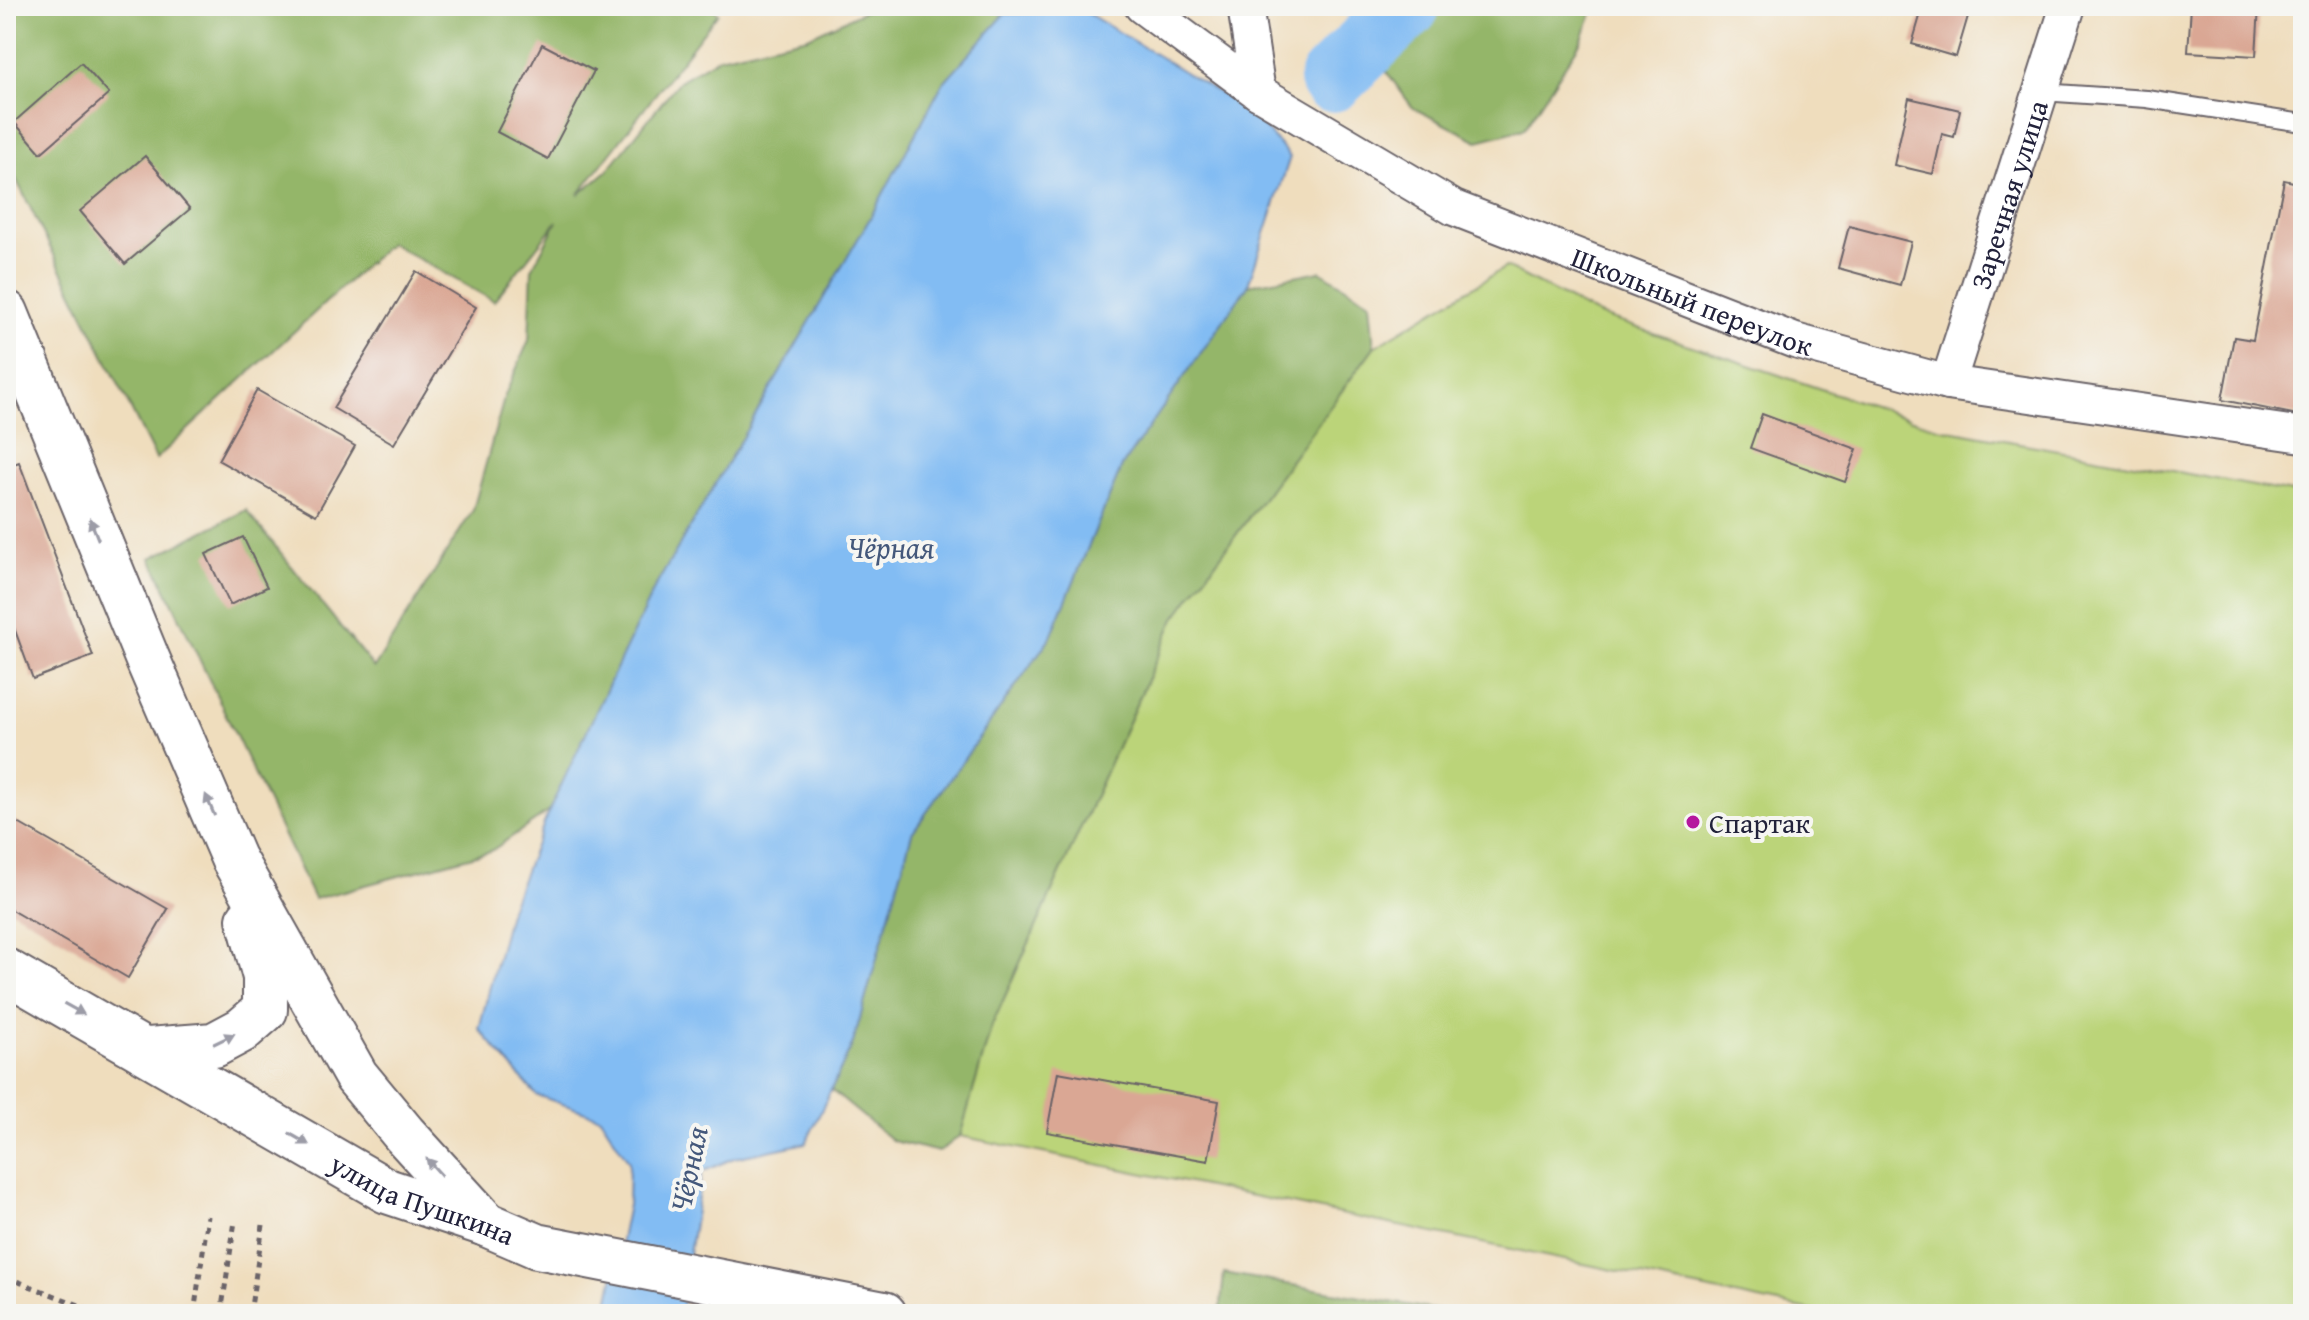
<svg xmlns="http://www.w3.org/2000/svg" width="2309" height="1320" viewBox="0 0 2309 1320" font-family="'Gentium Book Plus',serif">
  <rect width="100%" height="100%" fill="#f6f6f2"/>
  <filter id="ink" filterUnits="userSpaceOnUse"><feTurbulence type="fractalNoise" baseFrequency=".0125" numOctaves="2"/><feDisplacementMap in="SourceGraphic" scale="16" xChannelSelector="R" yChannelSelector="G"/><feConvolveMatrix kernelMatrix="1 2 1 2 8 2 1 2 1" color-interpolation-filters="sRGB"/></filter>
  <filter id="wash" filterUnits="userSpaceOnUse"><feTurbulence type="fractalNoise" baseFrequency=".006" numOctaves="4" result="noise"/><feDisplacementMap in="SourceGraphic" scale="32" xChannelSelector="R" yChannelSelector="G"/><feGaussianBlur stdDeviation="1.8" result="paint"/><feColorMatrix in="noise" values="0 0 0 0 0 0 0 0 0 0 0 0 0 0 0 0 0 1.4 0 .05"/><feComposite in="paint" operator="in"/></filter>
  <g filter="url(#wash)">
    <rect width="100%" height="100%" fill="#efddbd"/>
    <path fill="#bbd479" stroke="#6e7b5a" stroke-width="2" d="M 1506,267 L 1599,315 L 1938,428 L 2303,495 L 2303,1314 L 1828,1314 L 960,1136 L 992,1025 L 1175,618 L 1374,347 Z"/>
    <path fill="#94b669" stroke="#5b6c52" stroke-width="2" d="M 23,6 L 711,6 L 718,13 L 578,195 L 607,171 L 679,81 L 719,57 L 808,37 L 875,6 L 1015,8 L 1005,14 L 943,83 L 869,220 L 654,589 L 549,811 L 491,851 L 314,899 L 151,558 L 246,510 L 374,668 L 473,510 L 505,395 L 529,340 L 532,269 L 557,221 L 494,301 L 390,243 L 156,459 L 6,159 L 6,21 Z
      M 1359,6 L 1595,6 L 1581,41 L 1524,129 L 1478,141 L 1413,108 L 1353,26 Z
      M 1320,271 L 1370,302 L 1374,347 L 1175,618 L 992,1025 L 960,1136 L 939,1152 L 893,1141 L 831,1090 L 853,1043 L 912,833 L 1051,636 L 1122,466 L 1248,285 Z
      M 1224,1273 L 1459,1314 L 1220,1314 Z"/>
    <path fill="#82bcf3" stroke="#526f97" stroke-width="2" d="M 1084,11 L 1252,113 L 1290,157 L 1248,285 L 1122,466 L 1051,636 L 912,833 L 853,1043 L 806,1143 L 734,1158 L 702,1172 L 682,1299 L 685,1314 L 606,1314 L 628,1205 L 629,1162 L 600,1117 L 536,1095 L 479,1029 L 510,909 L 549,811 L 654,589 L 869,220 L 943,83 L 1005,14 Z"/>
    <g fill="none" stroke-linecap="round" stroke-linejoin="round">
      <path stroke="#82bcf3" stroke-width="66" d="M 1332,79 L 1407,6"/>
    </g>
    <g id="blocks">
      <path fill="#daa794" d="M 1923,6 L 1971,6 L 1956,57 L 1912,44 Z
        M 2191,6 L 2259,6 L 2256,56 L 2188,52 Z
        M 542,44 L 594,71 L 548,159 L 497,132 Z
        M 81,63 L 109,94 L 41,153 L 14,122 Z
        M 1909,98 L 1960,110 L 1954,137 L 1942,134 L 1933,174 L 1894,165 Z
        M 145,156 L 190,209 L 125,264 L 80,211 Z
        M 2284,180 L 2303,184 L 2303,416 L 2222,400 L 2234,337 L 2253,340 Z
        M 1849,226 L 1911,242 L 1900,285 L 1838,268 Z
        M 416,271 L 476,307 L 394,444 L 333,408 Z
        M 257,390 L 355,446 L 316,515 L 218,460 Z
        M 1762,414 L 1857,449 L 1845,482 L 1750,448 Z
        M 19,462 L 93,656 L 33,679 L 6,606 L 6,467 Z
        M 243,537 L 267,587 L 230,605 L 206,554 Z
        M 6,816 L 168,909 L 128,978 L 6,907 Z
        M 1058,1072 L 1219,1101 L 1208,1161 L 1047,1132 Z"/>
    </g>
  </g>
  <g filter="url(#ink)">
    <use href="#blocks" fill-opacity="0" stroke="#6a6368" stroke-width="2"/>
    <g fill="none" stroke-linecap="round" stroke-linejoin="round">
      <g stroke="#6a6368" stroke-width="20">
        <path id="service" d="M 2041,92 L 2147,99 L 2303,123"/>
      </g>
      <g stroke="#6a6368" stroke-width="38">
        <g id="minor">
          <path id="s1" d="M 1142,6 L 1258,92 L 1454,208 L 1795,341 L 1948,383 L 2303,435"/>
          <path d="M 1245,6 L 1258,92"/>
          <path id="s2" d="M 1948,383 L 2068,6"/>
        </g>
      </g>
      <g stroke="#6a6368" stroke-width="48">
        <g id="secondary">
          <path d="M 6,313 L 147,658 L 233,858 L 356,1076 L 404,1134 L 486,1224"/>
          <path id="s3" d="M 6,971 L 387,1191 L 486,1224 L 537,1246 L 884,1314"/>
          <path d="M 148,1050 L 214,1045 L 242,1030 L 265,1010 L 265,977 L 249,919"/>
        </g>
      </g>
      <path stroke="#6a6368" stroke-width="5" stroke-dasharray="6 6" stroke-linecap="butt" d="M 6,1277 L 92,1310 L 93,1314
        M 194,1314 L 208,1216
        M 221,1314 L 235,1221
        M 250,1314 L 263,1225"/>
      <use href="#service" stroke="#fff" stroke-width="16"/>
      <use href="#minor" stroke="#fff" stroke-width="34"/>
      <use href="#secondary" stroke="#fff" stroke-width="44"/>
    </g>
    <defs><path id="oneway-solid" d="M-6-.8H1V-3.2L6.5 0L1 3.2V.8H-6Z" transform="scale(2)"/></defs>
    <g fill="#9c9ca7">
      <use href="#oneway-solid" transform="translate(94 529) rotate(-112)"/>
      <use href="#oneway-solid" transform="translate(210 805) rotate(-113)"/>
      <use href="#oneway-solid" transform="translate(74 1009) rotate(29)"/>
      <use href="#oneway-solid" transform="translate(224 1039) rotate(-26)"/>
      <use href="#oneway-solid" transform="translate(299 1139) rotate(30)"/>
      <use href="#oneway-solid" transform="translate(434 1167) rotate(-132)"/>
    </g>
  </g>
  <circle fill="#b5179e" stroke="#f6f6f2" stroke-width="3" cx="1693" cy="822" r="8"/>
  <g text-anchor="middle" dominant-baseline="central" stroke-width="8" stroke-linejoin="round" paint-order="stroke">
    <g font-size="28" fill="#22223b" stroke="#f6f6f2">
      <text stroke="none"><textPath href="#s2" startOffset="198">Заречная улица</textPath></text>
      <text stroke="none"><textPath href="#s1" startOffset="628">Школьный переулок</textPath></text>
      <text stroke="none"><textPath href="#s3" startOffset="476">улица Пушкина</textPath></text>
    </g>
    <g font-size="28" fill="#22223b" stroke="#f6f6f2" text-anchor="start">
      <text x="1709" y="822">Спартак</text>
    </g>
    <g font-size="30" font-style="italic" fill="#44587b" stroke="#f6f6f2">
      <text x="891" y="547">Чёрная</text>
      <text transform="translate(688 1169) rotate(-78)">Чёрная</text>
    </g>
  </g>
  <rect width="2309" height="1320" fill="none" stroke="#f6f6f2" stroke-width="32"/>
</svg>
